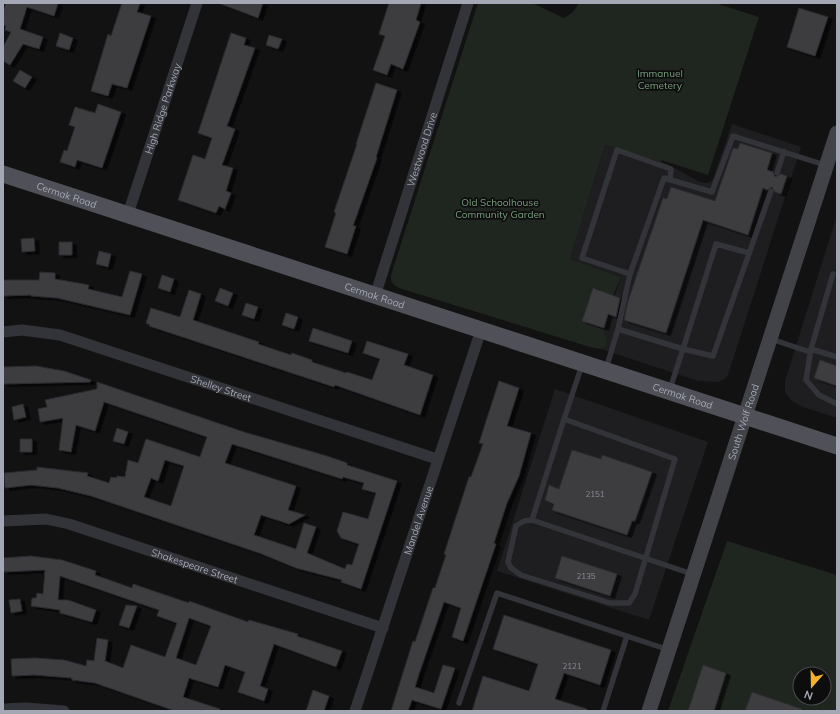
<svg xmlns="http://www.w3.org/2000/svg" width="840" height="714" viewBox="0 0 840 714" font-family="Mulish,sans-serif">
  <defs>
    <filter id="shadow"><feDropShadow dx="4.5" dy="2.5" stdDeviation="0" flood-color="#0009"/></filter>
  </defs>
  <rect width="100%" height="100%" fill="#121213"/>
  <path fill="#1e1e20" d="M 732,124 L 801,147 L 728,375 L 725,379 L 718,382 L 698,381 L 601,349 L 603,348 L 607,340 L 604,331 L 606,321 L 621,277 L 570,259 L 605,145 L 667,164 L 700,182 L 705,183 L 710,182 L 713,179 Z
    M 837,215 L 837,418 L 803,407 L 792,401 L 785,392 L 785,381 Z
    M 555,389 L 708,442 L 649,620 L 497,571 Z"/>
  <path fill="#1e261f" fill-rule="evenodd" d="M 478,3 L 532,3 L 564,18 L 573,12 L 579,3 L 715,3 L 759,17 L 708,175 L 661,160 L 661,162 L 605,145 L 570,259 L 621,277 C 614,293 607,311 604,328 C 603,334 610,340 605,346 C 601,351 595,348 590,347 L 402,289 C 395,287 390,283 391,275 Z
    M 727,541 L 837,575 L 837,711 L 668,711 ZM 800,674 L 824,674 L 824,698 L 800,698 Z"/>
  <path fill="#3c3d41" stroke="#2c2c30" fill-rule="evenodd" filter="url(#shadow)" d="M 6,3 L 58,3 L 54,16 L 27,7 L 20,29 L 43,37 L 39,49 L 23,44 L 10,65 L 3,61 L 3,47 L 11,32 L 5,30 L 6,26 L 3,25 L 3,11 Z
    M 122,3 L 140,3 L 137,12 L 151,16 L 127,88 L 112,84 L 108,96 L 91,91 L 108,34 L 111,36 Z
    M 221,3 L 263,3 L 258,18 L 221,4 Z
    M 389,3 L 421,3 L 416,20 L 420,22 L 403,69 L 391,64 L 387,75 L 373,70 L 385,36 L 379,34 Z
    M 799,8 L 828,17 L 815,56 L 787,47 Z
    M 60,33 L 73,38 L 69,50 L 56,46 Z
    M 231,33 L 246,38 L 244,45 L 255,48 L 227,126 L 235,129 L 222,165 L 233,168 L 226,191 L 231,193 L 225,209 L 219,206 L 216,213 L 178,200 L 193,155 L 205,159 L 212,138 L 198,133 Z
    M 269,35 L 282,39 L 278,49 L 266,45 Z
    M 20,70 L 32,77 L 25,88 L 13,81 Z
    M 376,83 L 397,90 L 376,157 L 377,158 L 353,226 L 356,226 L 347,254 L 325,247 L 336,213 L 334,212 L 357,144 L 356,144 Z
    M 98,104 L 121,112 L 102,168 L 77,160 L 75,167 L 60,162 L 64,150 L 67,151 L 75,127 L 69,125 L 75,107 L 95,113 Z
    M 740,143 L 772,153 L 767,170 L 773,172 L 775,177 L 781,174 L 787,176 L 781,194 L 775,192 L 772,187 L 767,190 L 763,188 L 748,235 L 703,220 L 666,333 L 624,320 L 628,301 L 663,198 L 667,199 L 671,187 L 715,201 L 733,148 L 738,149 Z
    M 34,238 L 35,251 L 22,252 L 21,239 Z
    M 59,242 L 72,242 L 72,255 L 59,255 Z
    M 99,251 L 111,254 L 108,267 L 96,264 Z
    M 130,271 L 142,274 L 130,315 L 57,298 L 31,296 L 31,295 L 3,296 L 3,280 L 39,280 L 40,272 L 55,273 L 55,279 L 89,285 L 88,289 L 122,297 Z
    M 162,275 L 174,279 L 170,292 L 158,288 Z
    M 220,288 L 233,293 L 228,306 L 215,301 Z
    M 593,288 L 620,298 L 616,317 L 608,314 L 604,328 L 582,321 Z
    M 189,290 L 201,294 L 193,320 L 259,342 L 258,344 L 291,355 L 292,353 L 312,360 L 312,362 L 346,373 L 347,372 L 372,380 L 380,359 L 363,353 L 367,341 L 408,354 L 404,365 L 433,375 L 420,415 L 335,385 L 334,387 L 149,326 L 150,325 L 146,323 L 151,308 L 180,317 Z
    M 246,303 L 258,307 L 254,319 L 242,315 Z
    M 286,313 L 298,317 L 294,329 L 282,325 Z
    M 313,328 L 352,341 L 348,353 L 309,341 Z
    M 820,360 L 837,366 L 837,386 L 814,378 Z
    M 36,366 L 64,371 L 91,380 L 90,382 L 3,384 L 3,367 Z
    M 499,381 L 519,388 L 507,426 L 531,433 L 519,476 L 507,503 L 494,543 L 496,544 L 463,641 L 452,637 L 461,608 L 444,602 L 419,674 L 415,687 L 434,693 L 443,665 L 455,668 L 441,709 L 412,700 L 408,711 L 391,711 L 413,641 L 415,642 L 433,588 L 435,588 L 446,555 L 444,554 L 469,477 L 471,477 L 483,444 L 479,443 Z
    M 97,382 L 244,432 L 327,456 L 347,463 L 347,465 L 397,481 L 361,589 L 341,582 L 342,580 L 296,568 L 262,554 L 91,496 L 58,488 L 31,485 L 5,488 L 4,473 L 37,470 L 37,467 L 88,473 L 87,476 L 109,483 L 111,477 L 116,478 L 117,476 L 125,477 L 128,460 L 138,463 L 146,439 L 200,457 L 207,437 L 104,402 L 95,431 L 76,425 L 71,452 L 59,450 L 63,418 L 40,422 L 38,409 L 47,407 L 45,400 L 97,389 ZM 232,444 L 342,479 L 343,477 L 364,483 L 362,489 L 376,493 L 368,519 L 343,512 L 337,531 L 341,538 L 359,544 L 352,565 L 347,564 L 345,569 L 307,553 L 316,527 L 304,523 L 296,549 L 254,535 L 261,515 L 289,524 L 305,515 L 288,510 L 296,486 L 225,463 ZM 165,460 L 184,466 L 171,506 L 144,497 L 151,478 L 158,481 Z
    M 23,404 L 26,417 L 14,420 L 12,407 Z
    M 117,428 L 128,432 L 124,444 L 113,441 Z
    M 20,439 L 32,439 L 32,452 L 20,452 Z
    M 572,450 L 601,459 L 602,455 L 652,472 L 635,521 L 632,521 L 627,535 L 552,510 L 554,504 L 545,500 L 549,485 L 559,489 Z
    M 31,556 L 62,560 L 96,571 L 95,575 L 132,588 L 133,584 L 189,603 L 189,601 L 248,622 L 249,620 L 298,634 L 297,636 L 342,651 L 336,667 L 274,644 L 260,686 L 268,689 L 264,701 L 238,692 L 245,672 L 225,665 L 218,687 L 189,678 L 183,697 L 220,709 L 219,711 L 175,711 L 95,683 L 72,680 L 72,678 L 34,675 L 12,676 L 11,659 L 35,658 L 64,660 L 86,666 L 87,660 L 94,661 L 97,638 L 108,640 L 105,661 L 123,668 L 131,645 L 165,657 L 177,623 L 157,616 L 159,610 L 60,576 L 58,600 L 68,600 L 96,610 L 92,622 L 60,613 L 60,610 L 31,606 L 32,598 L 36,598 L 37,593 L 43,594 L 45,570 L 3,572 L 3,558 ZM 189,618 L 211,626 L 196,665 L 176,658 Z
    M 562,556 L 617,574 L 610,596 L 555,578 Z
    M 20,599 L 22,611 L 11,613 L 9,600 Z
    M 126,605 L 137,606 L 129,628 L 119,625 Z
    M 504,615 L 611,650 L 600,685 L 564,673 L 555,699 L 587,709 L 586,711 L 472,711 L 483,676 L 529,691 L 538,664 L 493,649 Z
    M 703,665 L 726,673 L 714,711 L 688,711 Z
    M 313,690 L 329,696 L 324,711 L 306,711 Z
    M 752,692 L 802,709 L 802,711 L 745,711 Z"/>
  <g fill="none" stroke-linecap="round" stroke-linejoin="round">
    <path stroke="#333439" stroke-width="5.5" d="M 777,173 L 784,151
      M 749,253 L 716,244 L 683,349 L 713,356 L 771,191
      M 630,274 L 582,258 L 617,150 L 671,169 L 670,180
      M 833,274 L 811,349 L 837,357
      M 618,329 L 630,274 L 664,178 L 712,192 L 733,136 L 825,165
      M 771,339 L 810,352
      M 811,349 L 806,380 L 819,395 L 837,404
      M 606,369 L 618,329 L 683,349 L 670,389
      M 564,419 L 582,365
      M 532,520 L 564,419 L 675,459 L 635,594 L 629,603 L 610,603 L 521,575 L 511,568 L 508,562 L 516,526 L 524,521 L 532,520 L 692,574
      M 459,703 L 497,593 L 669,650
      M 603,711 L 627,636"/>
    <g stroke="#333439" stroke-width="11">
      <path id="s1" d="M 128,214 L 197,3"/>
      <path id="s2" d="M 375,296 L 468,3"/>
      <path id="s3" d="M 3,332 L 22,330 L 60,335 L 437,459"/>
      <path id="s4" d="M 3,521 L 46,519 L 69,524 L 383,628"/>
      <path d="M 3,709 L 26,708 L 64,711"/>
      <path id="s5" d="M 355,711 L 481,330"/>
    </g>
    <path stroke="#414349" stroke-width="15" id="s6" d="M 649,711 L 837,133"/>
    <path stroke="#4f5058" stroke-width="17" id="s7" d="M 3,174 L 837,446"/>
  </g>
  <g text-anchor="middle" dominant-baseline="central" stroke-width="3.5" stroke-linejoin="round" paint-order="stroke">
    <g font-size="8" fill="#898d97">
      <text x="595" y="494">2151</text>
      <text x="586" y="576">2135</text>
      <text x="572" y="666">2121</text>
    </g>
    <g font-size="10" fill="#79a07c" stroke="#0d0d0e">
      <text x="660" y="73">Immanuel<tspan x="660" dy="12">Cemetery</tspan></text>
      <text x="500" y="202">Old Schoolhouse<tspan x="500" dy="12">Community Garden</tspan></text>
    </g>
    <g font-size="10" fill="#a3a8b4" stroke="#0d0d0e">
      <text stroke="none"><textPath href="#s1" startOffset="111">High Ridge Parkway</textPath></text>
      <text stroke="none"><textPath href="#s2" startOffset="154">Westwood Drive</textPath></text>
      <text stroke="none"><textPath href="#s7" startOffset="67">Cermak Road</textPath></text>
      <text stroke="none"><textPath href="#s7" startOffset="391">Cermak Road</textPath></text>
      <text stroke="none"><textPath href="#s3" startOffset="227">Shelley Street</textPath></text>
      <text stroke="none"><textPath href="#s7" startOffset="715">Cermak Road</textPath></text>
      <text stroke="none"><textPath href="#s6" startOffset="304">South Wolf Road</textPath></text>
      <text stroke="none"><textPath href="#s5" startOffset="201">Mandel Avenue</textPath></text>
      <text stroke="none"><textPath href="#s4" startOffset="199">Shakespeare Street</textPath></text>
    </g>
  </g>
  <rect width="840" height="714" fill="none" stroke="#a3a8b4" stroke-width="8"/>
  <g transform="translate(812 686) rotate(200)"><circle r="19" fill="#0d0d0e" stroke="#494b50"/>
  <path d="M0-3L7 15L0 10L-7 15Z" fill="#f6b327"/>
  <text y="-6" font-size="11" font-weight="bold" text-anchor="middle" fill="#a3a8b4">N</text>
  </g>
</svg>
